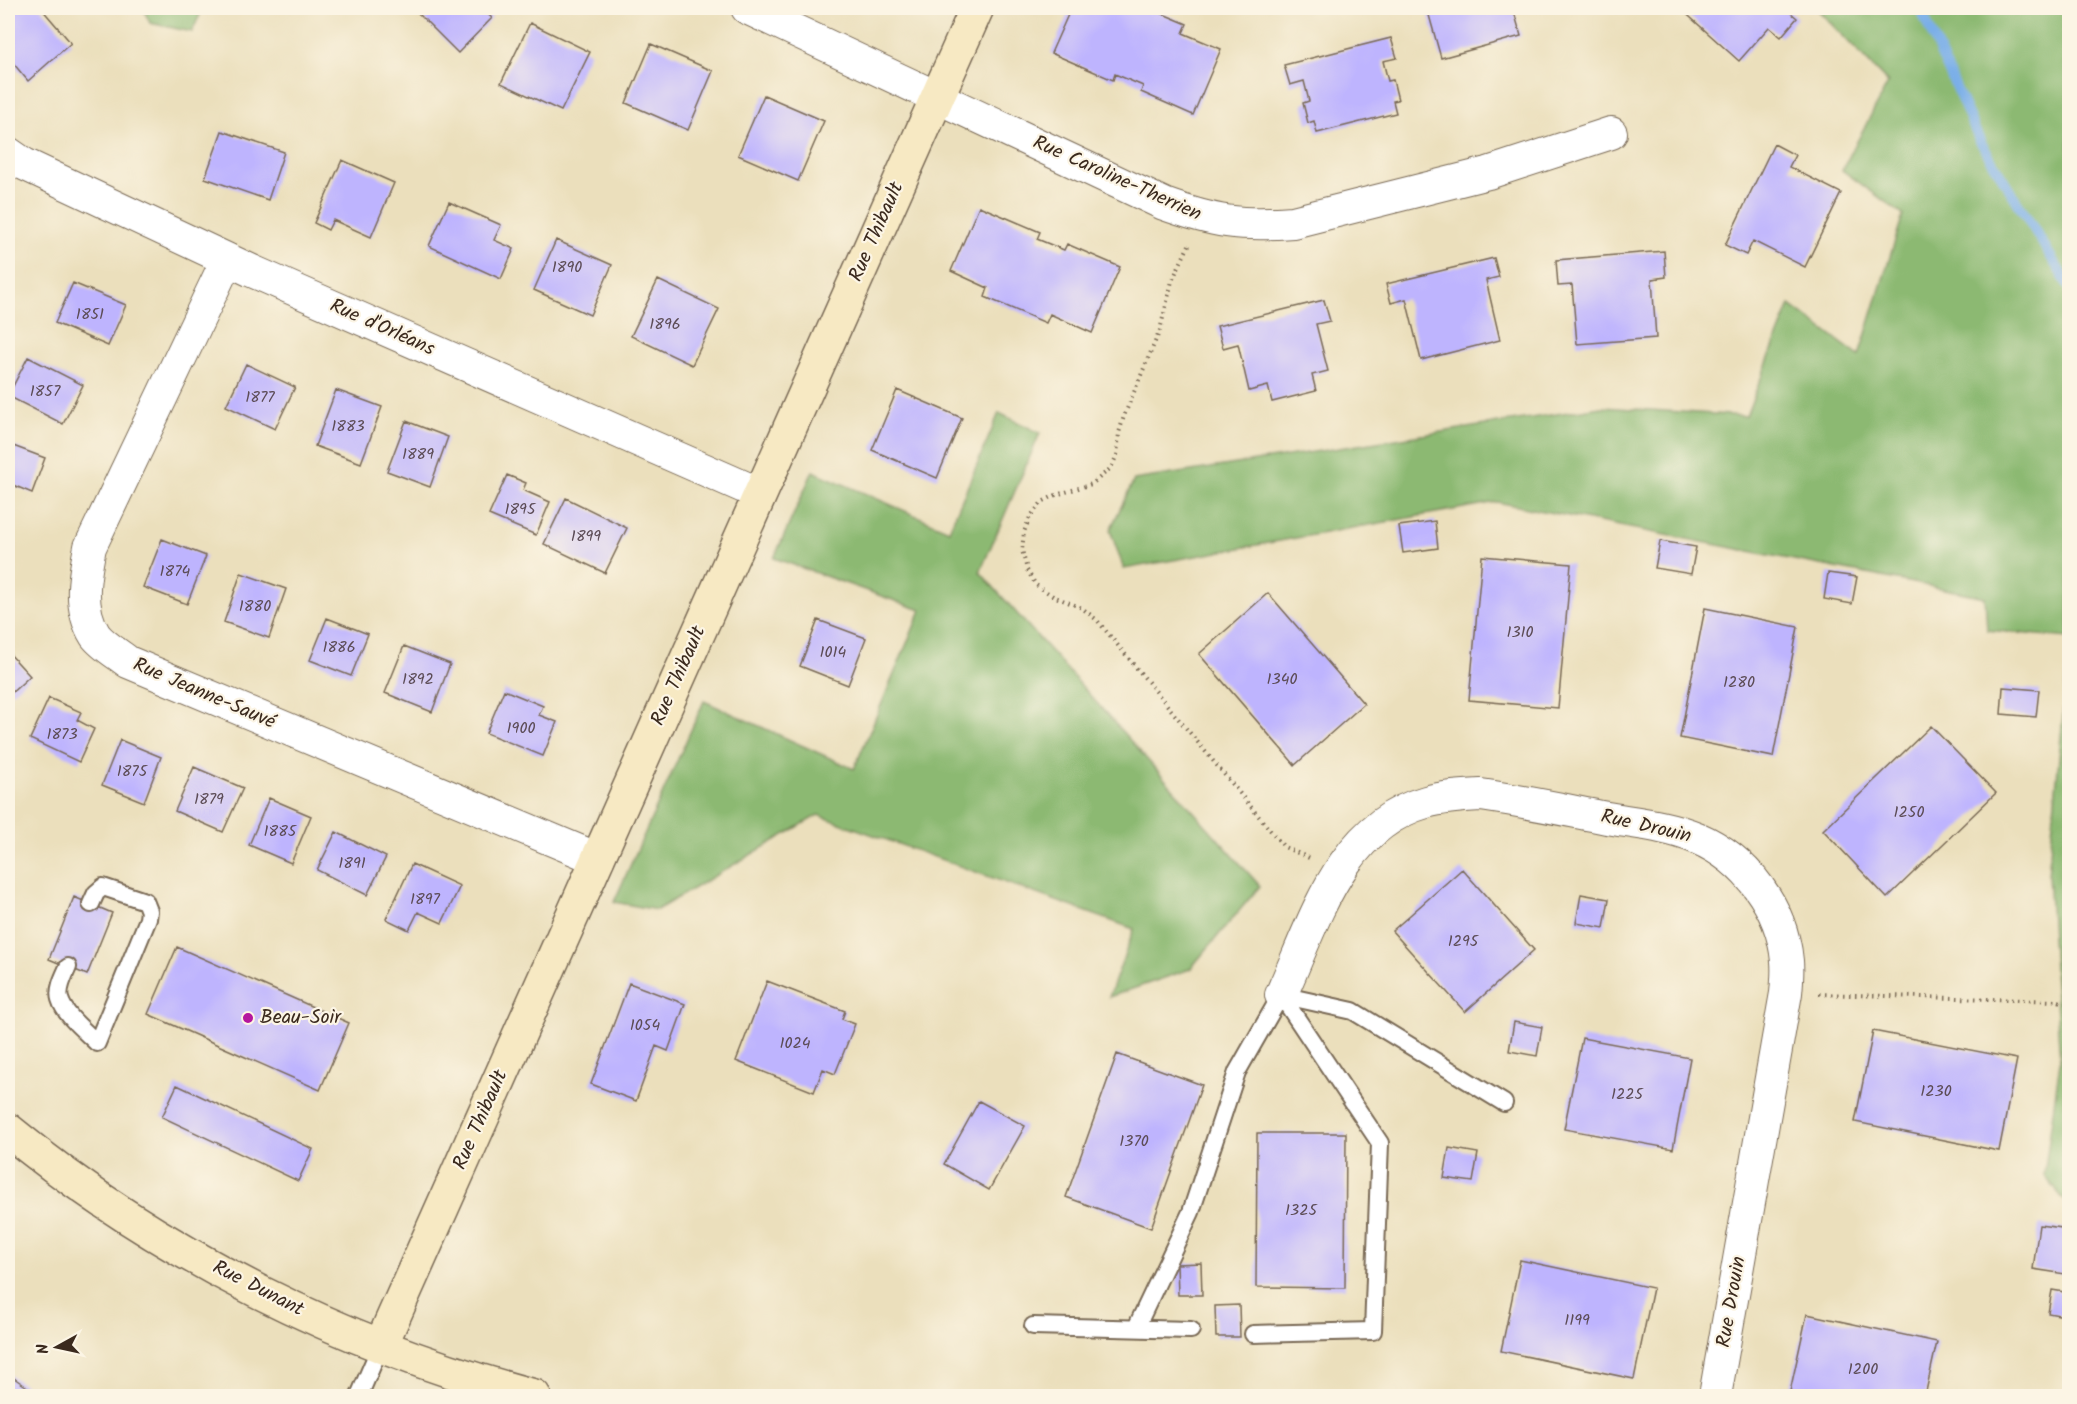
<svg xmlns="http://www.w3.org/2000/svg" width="2077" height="1404" viewBox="0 0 2077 1404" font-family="Kalam,sans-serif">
  <rect width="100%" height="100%" fill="#fcf5e5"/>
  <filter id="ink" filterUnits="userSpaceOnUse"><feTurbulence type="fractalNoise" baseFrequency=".0167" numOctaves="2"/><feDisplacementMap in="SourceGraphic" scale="12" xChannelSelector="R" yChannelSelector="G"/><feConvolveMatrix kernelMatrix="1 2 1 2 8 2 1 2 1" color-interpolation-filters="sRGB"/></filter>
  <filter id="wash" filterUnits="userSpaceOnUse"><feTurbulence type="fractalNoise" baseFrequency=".008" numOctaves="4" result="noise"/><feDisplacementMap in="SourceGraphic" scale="24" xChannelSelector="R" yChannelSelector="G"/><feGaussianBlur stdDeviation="1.35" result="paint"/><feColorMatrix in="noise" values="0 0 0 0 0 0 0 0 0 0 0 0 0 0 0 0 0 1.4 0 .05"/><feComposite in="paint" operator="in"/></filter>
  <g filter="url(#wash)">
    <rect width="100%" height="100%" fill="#ebdfbc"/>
    <path fill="#8cb972" stroke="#647248" stroke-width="1.5" d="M 143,8 L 203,8 L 192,32 L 150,23 Z
      M 1816,8 L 2069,8 L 2069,638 L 1987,630 L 1985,597 L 1497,502 L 1124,569 L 1110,530 L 1134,480 L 1601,407 L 1746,416 L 1790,305 L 1859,356 L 1903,215 L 1842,170 L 1888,83 Z
      M 999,413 L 1040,433 L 980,572 L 1260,886 L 1190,969 L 1109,997 L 1134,929 L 818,815 L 657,910 L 614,902 L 704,701 L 854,769 L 921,610 L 774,558 L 813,471 L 949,530 Z
      M 2069,651 L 2069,1206 L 2044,1175 L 2060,1062 L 2048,875 Z"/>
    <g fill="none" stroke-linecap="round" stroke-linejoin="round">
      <path stroke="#7aafe8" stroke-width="10" d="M 1920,8 L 1980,141 L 2070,288"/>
    </g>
    <g id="blocks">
      <path fill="#beb4fe" d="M 17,8 L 41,8 L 71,43 L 28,81 L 8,57 L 8,16 Z
        M 413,8 L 481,8 L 492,18 L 458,53 Z
        M 1071,8 L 1149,8 L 1187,24 L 1183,33 L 1221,49 L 1193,115 L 1141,92 L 1143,86 L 1115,74 L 1113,80 L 1051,53 Z
        M 1427,8 L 1513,8 L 1521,36 L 1441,58 Z
        M 1680,8 L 1785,8 L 1797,18 L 1781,37 L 1769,27 L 1739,61 Z
        M 530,23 L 590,52 L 561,111 L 501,83 Z
        M 1391,38 L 1397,58 L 1383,61 L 1388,81 L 1393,80 L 1398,100 L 1393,101 L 1396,113 L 1317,133 L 1314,121 L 1308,123 L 1303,103 L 1309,101 L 1304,81 L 1290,85 L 1284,65 Z
        M 651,44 L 713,71 L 688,130 L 626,103 Z
        M 764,95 L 824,121 L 798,181 L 738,155 Z
        M 222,131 L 284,152 L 268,200 L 205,178 Z
        M 1774,144 L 1795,155 L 1789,167 L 1841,193 L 1805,267 L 1753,241 L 1746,255 L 1725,245 Z
        M 342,160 L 394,183 L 371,237 L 333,220 L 328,230 L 314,223 Z
        M 449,202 L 501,225 L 494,240 L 514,249 L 501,279 L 429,246 Z
        M 979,206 L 1040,232 L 1037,239 L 1064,250 L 1067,244 L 1120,267 L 1092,333 L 1050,314 L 1046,323 L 985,297 L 988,288 L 951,271 Z
        M 556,240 L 612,265 L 590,315 L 534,290 Z
        M 1664,251 L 1666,277 L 1652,279 L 1656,338 L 1577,344 L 1572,285 L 1558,286 L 1556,260 Z
        M 1494,258 L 1499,277 L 1486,280 L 1500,340 L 1421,360 L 1406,299 L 1391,303 L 1386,284 Z
        M 658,280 L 719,309 L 692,365 L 631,336 Z
        M 73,283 L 126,305 L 108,346 L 55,323 Z
        M 1324,300 L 1330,321 L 1316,324 L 1328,371 L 1312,375 L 1316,391 L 1272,402 L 1268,386 L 1249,391 L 1238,344 L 1223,348 L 1217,326 Z
        M 28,357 L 83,385 L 63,424 L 8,396 Z
        M 246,364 L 295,387 L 275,429 L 226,406 Z
        M 336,390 L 382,407 L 361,463 L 315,446 Z
        M 897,390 L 962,418 L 937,478 L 872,450 Z
        M 406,421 L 448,437 L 430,487 L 387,471 Z
        M 8,444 L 45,458 L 32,493 L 8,483 Z
        M 507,475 L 526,483 L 523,490 L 550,502 L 536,535 L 489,515 Z
        M 566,498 L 627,528 L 605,573 L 544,544 Z
        M 1435,521 L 1438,548 L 1403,553 L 1399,526 Z
        M 162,539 L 206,556 L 187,604 L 143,587 Z
        M 1660,541 L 1696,547 L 1691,574 L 1655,568 Z
        M 1482,556 L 1571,564 L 1558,708 L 1469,700 Z
        M 241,573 L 286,589 L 269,638 L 224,622 Z
        M 1828,573 L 1857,577 L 1852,604 L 1824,599 Z
        M 1268,593 L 1364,704 L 1295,765 L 1199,654 Z
        M 1705,608 L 1798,627 L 1773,757 L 1680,738 Z
        M 327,618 L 368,634 L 351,676 L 310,660 Z
        M 818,620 L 866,638 L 848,685 L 800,666 Z
        M 404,646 L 450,664 L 432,712 L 385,693 Z
        M 8,652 L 30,676 L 8,696 Z
        M 2003,687 L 2039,690 L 2036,717 L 2001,714 Z
        M 504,690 L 543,706 L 539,715 L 557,722 L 543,756 L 486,733 Z
        M 49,698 L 81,712 L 77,720 L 94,729 L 79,762 L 30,739 Z
        M 1931,726 L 1996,793 L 1887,898 L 1823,830 Z
        M 120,740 L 161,757 L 144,802 L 102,785 Z
        M 194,767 L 243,788 L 223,832 L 175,811 Z
        M 269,798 L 311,816 L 291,863 L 249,845 Z
        M 336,832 L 386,857 L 367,895 L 317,870 Z
        M 412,864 L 460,886 L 442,923 L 418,912 L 409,930 L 386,919 Z
        M 1462,869 L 1534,950 L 1465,1012 L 1392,931 Z
        M 1581,894 L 1609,899 L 1604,928 L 1576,923 Z
        M 74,897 L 112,913 L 87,975 L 49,959 Z
        M 177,947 L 349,1023 L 320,1090 L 148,1014 Z
        M 767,981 L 845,1011 L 842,1019 L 855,1024 L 835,1074 L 823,1069 L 814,1092 L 736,1061 Z
        M 629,983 L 685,1004 L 668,1051 L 656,1046 L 636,1101 L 591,1084 Z
        M 1514,1022 L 1542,1027 L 1537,1056 L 1509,1051 Z
        M 1873,1031 L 2017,1059 L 1999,1151 L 1855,1122 Z
        M 1582,1038 L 1690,1058 L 1673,1149 L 1564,1129 Z
        M 1117,1054 L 1202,1085 L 1151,1228 L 1066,1197 Z
        M 177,1085 L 313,1149 L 298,1181 L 162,1117 Z
        M 979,1101 L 1025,1126 L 989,1190 L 944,1164 Z
        M 1257,1133 L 1346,1133 L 1345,1288 L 1256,1287 Z
        M 1449,1148 L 1478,1153 L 1473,1182 L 1444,1178 Z
        M 2039,1225 L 2070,1229 L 2070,1244 L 2065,1274 L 2033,1269 Z
        M 1520,1260 L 1653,1288 L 1634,1379 L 1501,1351 Z
        M 1201,1263 L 1202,1295 L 1178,1295 L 1177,1264 Z
        M 2052,1290 L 2070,1293 L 2070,1317 L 2048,1313 Z
        M 1239,1305 L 1240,1337 L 1216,1337 L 1215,1306 Z
        M 1807,1314 L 1937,1342 L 1925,1396 L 1789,1396 Z
        M 8,1374 L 39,1395 L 38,1396 L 8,1396 Z"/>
    </g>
  </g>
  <g filter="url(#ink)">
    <use href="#blocks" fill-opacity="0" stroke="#796955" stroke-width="1.5"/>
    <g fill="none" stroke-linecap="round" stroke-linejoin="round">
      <g stroke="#796955" stroke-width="20">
        <path id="lane" d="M 68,967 C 64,976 57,989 60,999 C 65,1016 85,1031 97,1043 L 148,919 L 149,911 L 145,901 L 103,887 L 96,893 L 91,904
          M 1033,1326 L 1191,1330
          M 1136,1328 L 1191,1212 L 1237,1072 L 1281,995
          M 1253,1334 L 1373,1331 L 1380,1143 L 1281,995 L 1353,1011 L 1504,1103
          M 359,1396 L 381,1345"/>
      </g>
      <g stroke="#796955" stroke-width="34">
        <path id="street" d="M 747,8 L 1164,204 C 1214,222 1240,226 1293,222 L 1488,173 L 1611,133
          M 8,153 L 24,164 L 252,271 L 760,494
          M 227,260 L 90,547 C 84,577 78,607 95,635 C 102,645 118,654 128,662 L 598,859
          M 1281,995 C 1314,923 1340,826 1426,802 C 1444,797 1462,796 1481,795 C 1523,801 1565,810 1607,818 C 1636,823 1669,826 1697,838 C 1746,859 1782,907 1787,961 C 1788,972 1787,983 1786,993 L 1715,1396"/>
      </g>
      <g stroke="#796955" stroke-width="36">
        <path id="secondary" d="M 8,1130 C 157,1253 348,1347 534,1396
          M 381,1345 L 977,8"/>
      </g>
      <path stroke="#796955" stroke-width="4" stroke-dasharray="1.5 4.5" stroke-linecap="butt" d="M 1189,245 L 1172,281 L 1160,330 L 1124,416 L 1119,433 L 1117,455 L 1111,468 L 1092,484 L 1056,495 L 1042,502 L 1030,517 L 1024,532 L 1022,550 L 1027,570 L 1036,585 L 1053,596 L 1082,608 L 1097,620 L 1284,847 L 1309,858
        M 1819,994 L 2058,1001 L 2070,1004"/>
      <use href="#lane" stroke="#fff" stroke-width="16"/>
      <use href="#street" stroke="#fff" stroke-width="32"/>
      <use href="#secondary" stroke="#f7e9c3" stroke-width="33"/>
    </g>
  </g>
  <circle fill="#b5179e" stroke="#fcf5e5" stroke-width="2" cx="248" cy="1018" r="6"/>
  <g text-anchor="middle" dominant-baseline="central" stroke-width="4.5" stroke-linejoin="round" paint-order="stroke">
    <g font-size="16" fill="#5c4c56">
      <text x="567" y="267">1890</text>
      <text x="90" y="314">1851</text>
      <text x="665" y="324">1896</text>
      <text x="45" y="391">1857</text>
      <text x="260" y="397">1877</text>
      <text x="348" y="426">1883</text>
      <text x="418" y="454">1889</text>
      <text x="520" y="509">1895</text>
      <text x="586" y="536">1899</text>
      <text x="175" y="571">1874</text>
      <text x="255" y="606">1880</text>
      <text x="1520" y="632">1310</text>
      <text x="339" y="647">1886</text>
      <text x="833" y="652">1014</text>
      <text x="418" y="679">1892</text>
      <text x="1282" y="679">1340</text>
      <text x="1739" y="682">1280</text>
      <text x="521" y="728">1900</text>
      <text x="62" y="734">1873</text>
      <text x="132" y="771">1875</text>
      <text x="209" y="799">1879</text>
      <text x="1909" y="812">1250</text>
      <text x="280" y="831">1885</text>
      <text x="352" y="863">1891</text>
      <text x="425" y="899">1897</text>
      <text x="1463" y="941">1295</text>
      <text x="645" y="1025">1054</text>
      <text x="795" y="1043">1024</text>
      <text x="1936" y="1091">1230</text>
      <text x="1627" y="1094">1225</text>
      <text x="1134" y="1141">1370</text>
      <text x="1301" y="1210">1325</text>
      <text x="1577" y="1320">1199</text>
      <text x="1863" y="1369">1200</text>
    </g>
    <g font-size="20" fill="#3b2a1e" stroke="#fcf5e5">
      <text transform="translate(1117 179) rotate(24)">Rue Caroline-Therrien</text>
      <text transform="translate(877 232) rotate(-66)">Rue Thibault</text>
      <text transform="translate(382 328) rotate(24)">Rue d'Orléans</text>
      <text transform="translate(679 676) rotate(-66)">Rue Thibault</text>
      <text transform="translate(204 694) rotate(23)">Rue Jeanne-Sauvé</text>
      <text transform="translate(1646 827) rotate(13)">Rue Drouin</text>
      <text transform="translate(481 1120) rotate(-66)">Rue Thibault</text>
      <text transform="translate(258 1289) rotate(27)">Rue Dunant</text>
      <text transform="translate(1732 1302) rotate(-80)">Rue Drouin</text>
    </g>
    <g font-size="20" fill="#3b2a1e" stroke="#fcf5e5" text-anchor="start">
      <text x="260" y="1018">Beau-Soir</text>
    </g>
  </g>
  <rect width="2077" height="1404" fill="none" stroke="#fcf5e5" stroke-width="30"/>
  <g transform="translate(57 1347) rotate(262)" stroke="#fcf5e5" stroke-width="4.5" paint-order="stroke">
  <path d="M0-4.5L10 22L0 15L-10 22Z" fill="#3b2a1e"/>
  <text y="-9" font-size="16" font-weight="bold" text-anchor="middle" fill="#3b2a1e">N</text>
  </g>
</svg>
